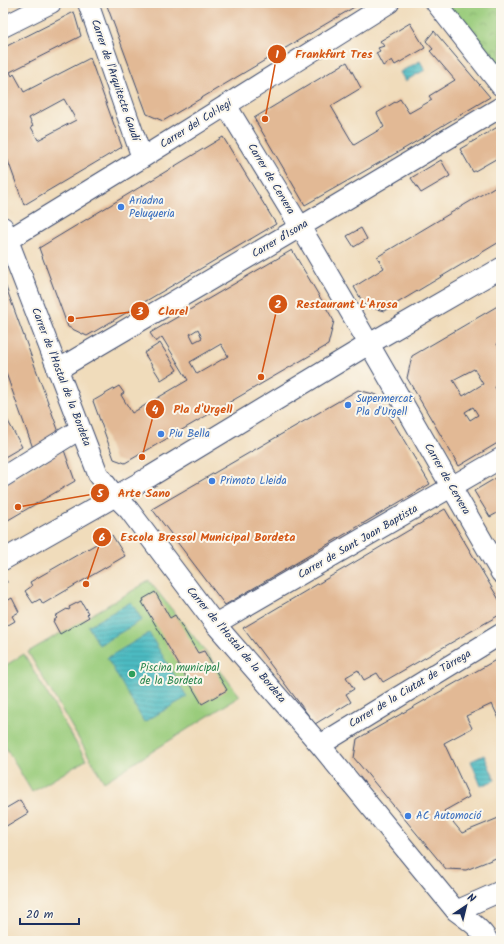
<svg xmlns="http://www.w3.org/2000/svg" width="504" height="944" viewBox="0 0 504 944" font-family="Kalam,sans-serif">
  <defs>
    <pattern id="park-crowns" width="20" height="18" patternUnits="userSpaceOnUse"><rect width="20" height="18" fill="#9acc7c"/><path d="M2 6a3 3 0 1 1 6 0M12 15a3 3 0 1 1 6 0" fill="none" stroke="#7da669"/></pattern>
    <pattern id="water-rules" width="6" height="5" patternUnits="userSpaceOnUse"><rect width="6" height="5" fill="#4dbcc2"/><path d="M0 2.5h6" fill="none" stroke="#3f99a1"/></pattern>
  </defs>
  <rect width="100%" height="100%" fill="#fbf7ec"/>
  <filter id="ink" filterUnits="userSpaceOnUse"><feTurbulence type="fractalNoise" baseFrequency=".025" numOctaves="2"/><feDisplacementMap in="SourceGraphic" scale="8" xChannelSelector="R" yChannelSelector="G"/><feConvolveMatrix kernelMatrix="1 2 1 2 8 2 1 2 1" color-interpolation-filters="sRGB"/></filter>
  <filter id="wash" filterUnits="userSpaceOnUse"><feTurbulence type="fractalNoise" baseFrequency=".012" numOctaves="4" result="noise"/><feDisplacementMap in="SourceGraphic" scale="16" xChannelSelector="R" yChannelSelector="G"/><feGaussianBlur stdDeviation="0.9" result="paint"/><feColorMatrix in="noise" values="0 0 0 0 0 0 0 0 0 0 0 0 0 0 0 0 0 1.4 0 .05"/><feComposite in="paint" operator="in"/></filter>
  <g filter="url(#wash)">
    <rect width="100%" height="100%" fill="#f0dcbb"/>
    <path fill="url(#park-crowns)" stroke="#5a7e6d" d="M 445,3 L 501,3 L 501,76 Z"/>
    <path fill="#9acc7c" stroke="#5a7e6d" d="M 149,581 L 194,637 L 240,696 L 104,782 L 28,652 Z
      M 24,654 L 86,760 L 32,792 L 3,743 L 3,667 Z"/>
    <path fill="url(#water-rules)" stroke="#347690" d="M 420,61 L 425,70 L 405,81 L 400,72 Z
      M 131,602 L 142,620 L 99,645 L 88,626 Z
      M 149,633 L 187,697 L 144,722 L 107,658 Z
      M 484,755 L 495,780 L 481,786 L 471,761 Z"/>
    <g id="blocks">
      <path fill="#e2b995" fill-rule="evenodd" d="M 106,3 L 229,3 L 230,6 L 236,3 L 361,3 L 163,121 L 147,114 Z
        M 74,12 L 81,36 L 10,72 L 12,76 L 14,74 L 24,92 L 90,58 L 122,147 L 24,205 L 3,147 L 3,48 ZM 64,99 L 76,120 L 38,140 L 31,127 L 33,126 L 29,118 Z
        M 410,23 L 425,48 L 395,65 L 392,60 L 383,66 L 376,53 L 380,51 L 378,48 L 384,46 L 380,41 Z
        M 434,31 L 490,97 L 407,147 L 305,205 L 254,118 L 347,62 L 361,88 L 331,106 L 354,145 L 384,127 L 377,113 L 400,99 L 409,113 L 432,100 L 429,96 L 455,80 L 430,51 L 433,49 L 426,41 Z
        M 501,125 L 501,156 L 473,172 L 460,149 Z
        M 223,137 L 276,224 L 87,336 L 68,327 L 39,248 Z
        M 441,160 L 450,176 L 421,193 L 411,178 Z
        M 501,183 L 501,241 L 384,311 L 365,306 L 354,287 L 384,268 L 377,257 Z
        M 361,228 L 367,239 L 354,247 L 347,236 Z
        M 292,250 L 334,321 L 328,345 L 125,463 L 114,459 L 93,401 L 119,386 L 124,393 L 121,395 L 132,413 L 188,380 L 162,337 L 156,342 L 150,333 ZM 198,329 L 202,338 L 194,342 L 190,334 ZM 221,344 L 228,356 L 197,374 L 190,362 Z
        M 3,279 L 60,435 L 34,451 L 3,365 Z
        M 501,304 L 501,342 L 497,344 L 501,351 L 501,384 L 495,387 L 501,398 L 501,441 L 459,466 L 407,378 L 412,356 ZM 474,369 L 483,384 L 463,396 L 453,380 ZM 473,407 L 478,415 L 470,420 L 465,412 Z
        M 160,343 L 177,370 L 161,380 L 144,353 Z
        M 358,390 L 377,395 L 430,484 L 225,605 L 152,509 Z
        M 3,412 L 22,447 L 3,458 Z
        M 64,450 L 75,481 L 3,523 L 3,486 Z
        M 501,475 L 501,511 L 490,517 L 474,491 Z
        M 445,509 L 501,603 L 501,614 L 383,682 L 377,673 L 364,680 L 358,670 L 346,677 L 354,689 L 346,694 L 351,702 L 315,724 L 243,628 Z
        M 112,535 L 125,556 L 43,604 L 40,599 L 33,603 L 25,591 L 32,586 L 30,582 Z
        M 155,592 L 170,618 L 175,615 L 198,653 L 204,651 L 227,690 L 202,704 L 142,602 L 144,601 L 143,599 Z
        M 12,598 L 19,612 L 12,616 L 15,621 L 3,628 L 3,600 L 5,602 Z
        M 81,601 L 88,613 L 87,614 L 89,617 L 60,634 L 53,621 L 57,618 L 55,616 L 67,609 L 68,610 L 70,609 L 69,607 Z
        M 501,657 L 501,723 L 492,704 L 466,716 L 472,728 L 444,743 L 469,797 L 444,811 L 462,833 L 501,817 L 501,856 L 466,870 L 446,869 L 354,758 L 357,739 Z
        M 20,800 L 28,813 L 3,828 L 3,810 Z"/>
    </g>
  </g>
  <g filter="url(#ink)">
    <use href="#blocks" fill-opacity="0" stroke="#3b496c" stroke-width="1"/>
    <g fill="none" stroke-linecap="round" stroke-linejoin="round">
      <g stroke="#3b496c" stroke-width="22">
        <path id="minor" d="M 88,3 L 142,158
          M 436,3 L 501,86
          M 3,27 L 51,3
          M 226,105 L 310,243 L 369,344 L 501,573
          M 3,227 L 98,474 L 115,496 L 129,510 L 215,624 L 320,745 L 456,911 C 468,920 481,928 488,941
          M 3,243 L 142,158 L 389,3
          M 57,370 L 300,227 L 501,107
          M 3,477 L 80,429
          M 3,560 L 151,476 L 369,344 L 501,268
          M 215,624 L 501,458
          M 320,745 L 501,634
          M 456,911 L 501,891"/>
      </g>
      <path stroke="#3b496c" stroke-width="2.5" stroke-dasharray="1 3" stroke-linecap="butt" d="M 3,584 L 9,580"/>
      <use href="#minor" stroke="#fff" stroke-width="20"/>
    </g>
  </g>
  <g fill="#3f7fe0" stroke="#fbf7ec" stroke-width="1.5">
    <circle cx="121" cy="207" r="4"/>
    <circle cx="348" cy="405" r="4"/>
    <circle cx="161" cy="434" r="4"/>
    <circle cx="212" cy="481" r="4"/>
    <circle cx="408" cy="816" r="4"/>
  </g>
  <circle fill="#2e9e5b" stroke="#fbf7ec" stroke-width="1.5" cx="132" cy="674" r="4"/>
  <g text-anchor="middle" dominant-baseline="central" stroke-width="4" stroke-linejoin="round" paint-order="stroke">
    <g font-size="11" fill="#1b2f5e" stroke="#fbf7ec">
      <text transform="translate(115 80) rotate(71)">Carrer de l'Arquitecte Gaudí</text>
      <text transform="translate(196 124) rotate(-32)">Carrer del Col·legi</text>
      <text transform="translate(271 179) rotate(59)">Carrer de Cervera</text>
      <text transform="translate(280 239) rotate(-31)">Carrer d'Isona</text>
      <text transform="translate(61 377) rotate(69)">Carrer de l'Hostal de la Bordeta</text>
      <text transform="translate(447 479) rotate(60)">Carrer de Cervera</text>
      <text transform="translate(358 542) rotate(-30)">Carrer de Sant Joan Baptista</text>
      <text transform="translate(236 645) rotate(50)">Carrer de l'Hostal de la Bordeta</text>
      <text transform="translate(410 689) rotate(-31)">Carrer de la Ciutat de Tàrrega</text>
    </g>
    <g font-size="11" fill="#366cbe" stroke="#fbf7ec" text-anchor="start">
      <text x="129" y="201">Ariadna<tspan x="129" dy="13">Peluqueria</tspan></text>
      <text x="356" y="399">Supermercat<tspan x="356" dy="13">Pla d'Urgell</tspan></text>
      <text x="169" y="434">Piu Bella</text>
      <text x="220" y="481">Primoto Lleida</text>
      <text x="416" y="816">AC Automoció</text>
    </g>
    <g font-size="11" fill="#27864d" stroke="#fbf7ec" text-anchor="start">
      <text x="140" y="668">Piscina municipal<tspan x="140" dy="13">de la Bordeta</tspan></text>
    </g>
  </g>
  <path fill="none" stroke="#d45514" stroke-width="1.5" d="M265 119L277 54M261 377L278 304M71 319L140 311M142 457L155 409M18 507L100 493M86 584L102 537"/>
  <g fill="#d45514" stroke="#fbf7ec" stroke-width="1.5">
    <circle cx="265" cy="119" r="4"/>
    <circle cx="261" cy="377" r="4"/>
    <circle cx="71" cy="319" r="4"/>
    <circle cx="142" cy="457" r="4"/>
    <circle cx="18" cy="507" r="4"/>
    <circle cx="86" cy="584" r="4"/>
    <circle cx="277" cy="54" r="10"/>
    <circle cx="278" cy="304" r="10"/>
    <circle cx="140" cy="311" r="10"/>
    <circle cx="155" cy="409" r="10"/>
    <circle cx="100" cy="493" r="10"/>
    <circle cx="102" cy="537" r="10"/>
  </g>
  <g font-size="12" text-anchor="middle" font-weight="bold" fill="#fff">
    <text x="277" y="58">1</text>
    <text x="278" y="308">2</text>
    <text x="140" y="315">3</text>
    <text x="155" y="413">4</text>
    <text x="100" y="497">5</text>
    <text x="102" y="541">6</text>
  </g>
  <g font-size="12" text-anchor="middle" font-weight="bold" fill="#d45514" stroke="#fbf7ec" stroke-width="4" stroke-linejoin="round" paint-order="stroke">
    <text x="334" y="58">Frankfurt Tres</text>
    <text x="347" y="308">Restaurant L'Arosa</text>
    <text x="173" y="315">Clarel</text>
    <text x="203" y="413">Pla d'Urgell</text>
    <text x="144" y="497">Arte Sano</text>
    <text x="208" y="541">Escola Bressol Municipal Bordeta</text>
  </g>
  <rect width="504" height="944" fill="none" stroke="#fbf7ec" stroke-width="16"/>
  <g transform="translate(466 906) rotate(35)" stroke="#fbf7ec" stroke-width="3" paint-order="stroke">
  <path d="M0-3L7 15L0 10L-7 15Z" fill="#1b2f5e"/>
  <text y="-6" font-size="11" font-weight="bold" text-anchor="middle" fill="#1b2f5e">N</text>
  </g>
  <path d="M20 918v6h59v-6" fill="none" stroke="#1b2f5e" stroke-width="2"/>
  <text x="26" y="918" font-size="12" fill="#1b2f5e" stroke="#fbf7ec" stroke-width="3" paint-order="stroke">20 m</text>
</svg>
